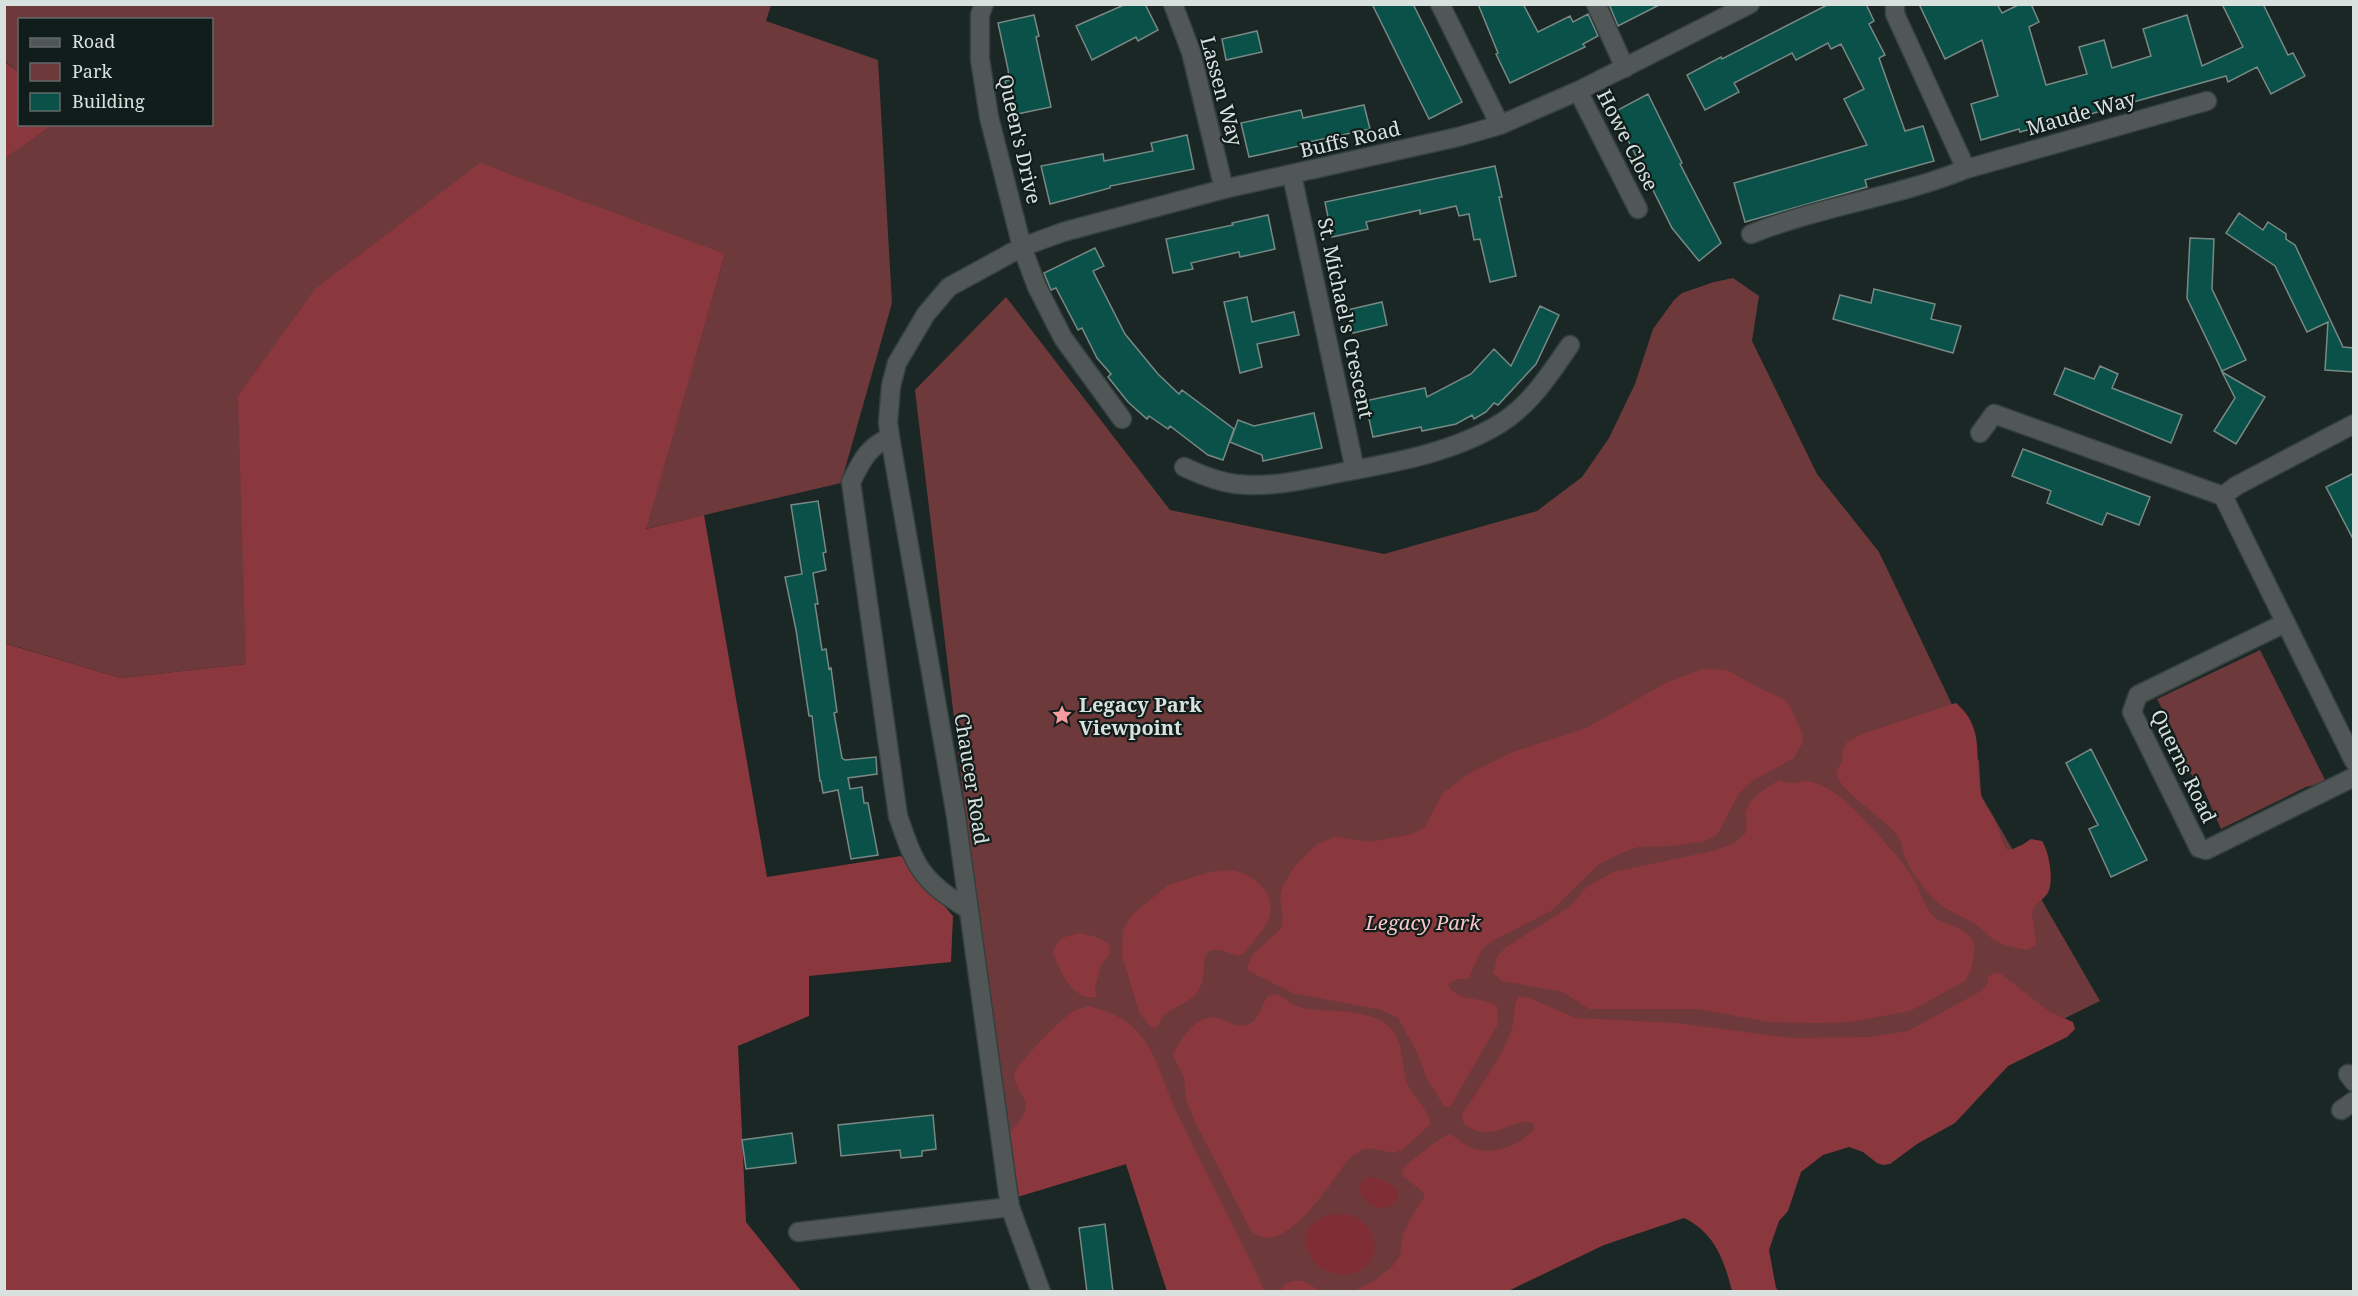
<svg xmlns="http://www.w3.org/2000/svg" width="2358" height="1296" viewBox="0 0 2358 1296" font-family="'Noto Serif',serif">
  <rect width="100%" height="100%" fill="#1a2724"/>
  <path fill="#6e393b" d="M 5,5 L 771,5 L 766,21 L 878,60 L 892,303 L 841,483 L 645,529 L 725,254 L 246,664 L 121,678 L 5,643 L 4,158 L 53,125 L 212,124 L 212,20 L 20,20 L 19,72 L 5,61 Z
    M 1733,278 L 1759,296 L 1752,341 L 1817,474 L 1879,552 L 1979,761 L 1981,795 L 2100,1001 L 1508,1291 L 1167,1291 L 1126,1164 L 1017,1197 L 974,886 L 915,390 L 1006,297 L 1170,510 L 1384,554 L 1537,511 L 1582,477 L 1609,438 L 1635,384 L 1653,329 L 1674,300 L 1682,293 L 1714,282 Z
    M 2260,650 L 2326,782 L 2306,787 L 2221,829 L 2203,788 L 2182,764 L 2176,736 L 2157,699 Z"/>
  <path fill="#8a383e" d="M 4,61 L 19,72 L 20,124 L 53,125 L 5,158 Z
    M 480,163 L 725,254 L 646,529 L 704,515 L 767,877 L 901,856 L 953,916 L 951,962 L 809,976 L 809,1016 L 738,1046 L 746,1222 L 801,1291 L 5,1291 L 4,643 L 121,678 L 246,664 L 238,396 L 315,289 Z
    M 1703,669 L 1727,670 L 1761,689 L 1784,699 L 1790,706 L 1802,733 L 1803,742 L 1794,758 L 1754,780 L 1739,793 L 1717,835 L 1702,842 L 1670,846 L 1638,847 L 1619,854 L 1598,865 L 1551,911 L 1492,941 L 1482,949 L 1468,979 L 1457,979 L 1448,985 C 1458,1003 1482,996 1497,1006 L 1498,1024 L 1450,1107 L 1445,1107 L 1427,1079 L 1417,1052 L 1398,1018 L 1382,1010 L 1293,993 L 1251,972 L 1247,968 L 1252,955 L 1281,929 L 1283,918 L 1280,897 L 1282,888 L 1294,867 L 1317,844 L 1335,837 L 1370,842 L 1412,834 L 1425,827 L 1442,794 L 1470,773 L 1513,752 L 1586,728 L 1666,683 Z
    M 1956,703 C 1987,729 1973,761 1981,794 C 1982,803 1990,811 1994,819 C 1998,829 2001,839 2006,849 L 2010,850 L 2022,845 L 2031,839 L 2042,841 C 2049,851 2055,883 2047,894 C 2042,901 2034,904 2032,913 C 2032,917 2036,936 2036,945 L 2027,950 C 2018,948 2009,947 2000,943 C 1990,939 1984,930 1975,924 C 1959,914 1937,907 1926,890 C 1919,881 1910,870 1906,859 C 1902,850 1903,842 1896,834 C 1882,816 1840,793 1836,772 L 1843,760 L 1842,753 L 1847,742 L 1862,734 Z
    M 1779,780 C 1783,781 1788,783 1792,783 C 1796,784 1801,781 1805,781 C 1816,781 1831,790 1839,796 C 1861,814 1897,854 1913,878 C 1920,890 1923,904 1932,915 C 1944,928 1965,924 1973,942 C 1977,951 1971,973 1965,981 L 1910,1011 L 1850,1022 L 1818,1023 L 1770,1022 L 1696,1009 L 1589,1009 L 1563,992 L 1502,981 L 1493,973 L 1497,957 L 1505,948 L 1569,907 L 1587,887 L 1613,872 L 1713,851 L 1733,844 L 1745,834 L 1747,822 L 1745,813 L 1751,801 L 1763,790 Z
    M 1228,870 C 1254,872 1282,896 1266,925 C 1259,936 1250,945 1242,955 L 1237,956 C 1190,935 1212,971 1198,991 C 1190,1003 1177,1005 1167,1013 C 1161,1017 1161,1023 1155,1028 L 1151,1027 L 1140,1014 L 1122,956 L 1123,930 L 1132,915 L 1168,885 L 1210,872 Z
    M 1080,933 L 1096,937 L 1108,943 L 1110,953 L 1101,965 L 1095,988 L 1096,997 C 1071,1000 1059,970 1053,951 L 1061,938 Z
    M 1994,972 L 2001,974 L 2050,1012 L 2073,1022 L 2075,1029 L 2067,1037 L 2008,1066 L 1955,1123 L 1917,1144 L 1890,1164 L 1883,1165 L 1877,1163 L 1863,1152 L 1849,1147 L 1823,1155 L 1801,1172 L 1788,1211 L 1779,1221 L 1769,1250 L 1776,1288 L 1779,1291 L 1732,1291 C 1724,1260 1715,1233 1684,1218 L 1604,1245 L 1508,1291 L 1353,1291 L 1371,1283 L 1391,1268 L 1400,1256 L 1403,1235 L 1411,1218 L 1425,1196 L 1423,1192 L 1403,1176 C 1402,1170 1402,1172 1405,1167 C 1410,1161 1443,1135 1450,1134 C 1457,1138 1466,1146 1474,1149 C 1493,1155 1522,1145 1534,1129 L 1533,1123 C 1514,1116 1496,1141 1472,1129 C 1465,1125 1462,1123 1462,1115 C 1479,1087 1502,1059 1512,1028 C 1516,1017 1512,1005 1519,996 L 1529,998 L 1576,1018 L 1676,1023 L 1792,1038 L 1870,1037 L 1908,1031 L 1981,991 L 1988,983 L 1988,978 Z
    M 1275,994 C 1285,997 1292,1006 1303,1008 C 1329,1013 1377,1007 1394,1032 C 1404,1047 1401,1068 1408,1085 C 1414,1099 1428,1108 1431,1124 L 1403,1149 L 1394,1153 C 1371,1150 1368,1142 1348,1160 C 1330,1183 1305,1225 1277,1236 C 1268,1240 1259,1237 1251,1231 L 1195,1122 L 1186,1099 L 1184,1078 L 1173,1055 C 1180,1039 1196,1014 1217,1018 C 1229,1021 1237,1029 1249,1024 C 1259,1020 1262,1006 1267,997 Z
    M 1089,1006 C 1108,1011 1123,1017 1137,1031 C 1158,1054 1164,1086 1177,1113 C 1204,1168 1232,1223 1259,1278 L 1264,1291 L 1167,1291 L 1126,1164 L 1017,1197 L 1006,1137 C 1012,1128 1021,1122 1025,1111 C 1030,1096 1011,1088 1015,1072 C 1018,1063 1062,1018 1072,1012 C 1077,1009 1083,1008 1089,1006 Z
    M 1294,1281 L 1303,1281 L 1321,1291 L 1280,1291 L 1285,1284 Z"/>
  <path fill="#802e35" d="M 1372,1177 L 1383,1180 L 1398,1189 L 1398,1200 C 1382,1216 1362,1206 1359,1184 L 1366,1178 Z
    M 1333,1214 C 1339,1214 1346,1214 1352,1216 C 1375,1224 1383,1251 1364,1268 C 1321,1296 1275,1227 1333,1214 Z"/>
  <path fill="#0a5249" stroke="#788885" stroke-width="1.5" d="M 1126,4 L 1145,4 L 1158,30 L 1138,41 L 1136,37 L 1092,60 L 1076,26 Z
    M 1372,4 L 1413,4 L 1462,102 L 1429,119 Z
    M 1478,4 L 1523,4 L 1538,32 L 1570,16 L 1573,22 L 1588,14 L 1598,36 L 1583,44 L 1585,47 L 1510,83 L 1496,54 L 1498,53 Z
    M 1609,4 L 1661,4 L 1618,26 Z
    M 1829,4 L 1866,4 L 1874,21 L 1869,24 L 1885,55 L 1879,58 L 1905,131 L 1923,126 L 1934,161 L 1865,180 L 1867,187 L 1745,222 L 1734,183 L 1867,145 L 1844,99 L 1864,89 L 1841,44 L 1831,49 L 1828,43 L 1796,60 L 1792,53 L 1734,83 L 1739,92 L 1705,110 L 1687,75 L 1721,57 L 1722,59 Z
    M 1919,4 L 1997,4 L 2002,13 L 2020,4 L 2031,4 L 2039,22 L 2029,27 L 2046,85 L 2087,74 L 2079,47 L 2104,40 L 2112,68 L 2151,56 L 2143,29 L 2187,15 L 2202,66 L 2243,47 L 2222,4 L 2263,4 L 2288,55 L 2293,53 L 2305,76 L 2271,94 L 2257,67 L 2228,82 L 2226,76 L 2055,124 L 2055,122 L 2020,132 L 2019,129 L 1981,140 L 1971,104 L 1998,96 L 1982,40 L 1945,59 Z
    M 1034,15 L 1039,36 L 1036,37 L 1051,107 L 1017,114 L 1014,103 L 1010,104 L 1005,81 L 1009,80 L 1008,69 L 998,23 Z
    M 1257,31 L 1262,52 L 1226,60 L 1222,39 Z
    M 1648,94 L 1682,163 L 1680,164 L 1721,243 L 1699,261 L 1672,228 L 1614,112 Z
    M 1364,105 L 1370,129 L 1308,142 L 1308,144 L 1249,157 L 1241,123 L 1301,110 L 1303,118 Z
    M 1187,135 L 1194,169 L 1110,186 L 1110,188 L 1050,204 L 1041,166 L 1103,154 L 1104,161 L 1153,151 L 1151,143 Z
    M 1495,166 L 1502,197 L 1499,197 L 1516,276 L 1490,282 L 1480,239 L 1474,240 L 1469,214 L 1459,216 L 1456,206 L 1420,214 L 1420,210 L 1366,222 L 1368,229 L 1332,237 L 1325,202 Z
    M 2239,213 L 2263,230 L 2268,222 L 2286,234 L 2286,239 L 2295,245 L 2343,347 L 2354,348 L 2354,372 L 2325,370 L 2328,322 L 2307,332 L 2275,266 L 2226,233 Z
    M 1268,215 L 1275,249 L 1240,257 L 1239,252 L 1191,263 L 1193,269 L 1173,273 L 1166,239 L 1233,225 L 1232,223 Z
    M 2190,238 L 2214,239 L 2212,289 L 2246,360 L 2222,371 L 2187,298 Z
    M 1095,248 L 1104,266 L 1093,271 L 1125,334 L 1158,374 L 1179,394 L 1182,390 L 1234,429 L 1223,460 L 1208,455 L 1170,426 L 1168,429 L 1149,416 L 1147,419 L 1128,402 L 1108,377 L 1111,374 L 1097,358 L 1082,328 L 1078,330 L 1056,288 L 1051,290 L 1044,273 Z
    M 1874,289 L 1935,304 L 1931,319 L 1961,326 L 1953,353 L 1833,319 L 1840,295 L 1871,303 Z
    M 1247,297 L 1252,322 L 1294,312 L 1299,335 L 1257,344 L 1262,367 L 1240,373 L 1224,302 Z
    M 1382,302 L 1387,325 L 1353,333 L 1347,310 Z
    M 1540,306 L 1559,315 L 1536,364 L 1498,405 L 1494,403 L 1486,412 L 1474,419 L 1472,415 L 1456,424 L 1422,431 L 1421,427 L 1373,437 L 1365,401 L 1425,388 L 1427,397 L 1471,374 L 1494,349 L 1511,366 Z
    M 2100,366 L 2118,374 L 2112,388 L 2182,415 L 2171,443 L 2054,394 L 2065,368 L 2094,379 Z
    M 2222,372 L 2265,397 L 2236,444 L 2214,431 L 2235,398 Z
    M 1314,413 L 1322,448 L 1263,461 L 1262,455 L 1230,442 L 1238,420 L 1254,426 Z
    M 2023,449 L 2150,497 L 2139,525 L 2107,513 L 2102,525 L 2047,503 L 2051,491 L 2012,476 Z
    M 2354,473 L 2354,541 L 2326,487 Z
    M 818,501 L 826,552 L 823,553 L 826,570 L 813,573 L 818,604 L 815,604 L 822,650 L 826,649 L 829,669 L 831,668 L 837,712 L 834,713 L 842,758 L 845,760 L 876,757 L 877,774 L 848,778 L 850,789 L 862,787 L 864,803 L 868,803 L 878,855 L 851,859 L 838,790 L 823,793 L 821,781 L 820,781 L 812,716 L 809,716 L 796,630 L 785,577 L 802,574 L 791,505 Z
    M 2091,749 L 2147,860 L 2111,877 L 2089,829 L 2098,825 L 2066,763 Z
    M 933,1115 L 936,1149 L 922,1151 L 922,1156 L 901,1158 L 900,1150 L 841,1156 L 838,1125 Z
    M 792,1133 L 796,1163 L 746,1169 L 742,1140 Z
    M 1105,1224 L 1113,1292 L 1087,1292 L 1079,1228 Z"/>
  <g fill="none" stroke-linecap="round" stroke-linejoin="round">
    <g stroke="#35413e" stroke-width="21">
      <path id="minor" d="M 984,4 L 980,15 L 980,59 L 989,117 L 1022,247 L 1037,287 L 1063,338 L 1122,419
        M 1173,4 L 1191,52 L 1224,189
        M 1440,4 L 1500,125
        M 1596,4 L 1625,68
        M 1895,4 L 1895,14 L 1966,169 L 2207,101
        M 1578,91 L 1638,209
        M 1292,175 L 1355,470
        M 1751,234 C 1821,206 1897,197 1966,169
        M 1980,433 L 1994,414 L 2223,496 L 2354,761
        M 890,437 C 867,448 862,460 851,482 L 898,816 C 915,866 921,881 968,909
        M 1184,467 C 1199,474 1219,482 1236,484 C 1273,488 1308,479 1344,472 C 1398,462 1454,452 1501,423 C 1531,404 1550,374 1570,345
        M 2223,496 L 2236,486 L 2354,424
        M 2285,623 L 2138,695 L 2132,712 L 2199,848 L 2206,850 L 2354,777
        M 2348,1074 L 2354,1082
        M 2341,1110 L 2354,1101
        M 798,1232 L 1010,1207
        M 1041,1292 L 1010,1207 L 956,816 L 890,437 L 888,422 L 891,386 L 897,363 L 926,314 L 949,287 L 1022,247 L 1063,232 L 1224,189 L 1458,137 L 1500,125 L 1578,91 L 1750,4"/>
    </g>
    <use href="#minor" stroke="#515756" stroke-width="18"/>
  </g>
  <defs>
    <g id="sight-bare" transform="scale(1.62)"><path d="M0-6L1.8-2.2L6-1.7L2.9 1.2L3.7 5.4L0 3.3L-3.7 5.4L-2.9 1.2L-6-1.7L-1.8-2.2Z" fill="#f59b9d" stroke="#101d1b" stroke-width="2.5" paint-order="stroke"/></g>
  </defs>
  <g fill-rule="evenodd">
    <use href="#sight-bare" x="1062" y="715"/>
  </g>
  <g text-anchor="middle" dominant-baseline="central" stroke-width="4.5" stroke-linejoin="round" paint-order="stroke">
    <g font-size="20" fill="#d9e1df" stroke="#101d1b">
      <text transform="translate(1222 91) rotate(75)">Lassen Way</text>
      <text transform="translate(2081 113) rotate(-16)">Maude Way</text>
      <text transform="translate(1020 139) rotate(77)">Queen's Drive</text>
      <text transform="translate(1350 139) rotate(-13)">Buffs Road</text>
      <text transform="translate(1628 140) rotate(63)">Howe Close</text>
      <text transform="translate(1346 318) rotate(78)">St. Michael's Crescent</text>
      <text transform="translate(2184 766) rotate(64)">Querns Road</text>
      <text transform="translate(972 779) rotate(81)">Chaucer Road</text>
    </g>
    <g font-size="20" font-weight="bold" fill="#d9e1df" stroke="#101d1b" text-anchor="start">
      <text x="1079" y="704">Legacy Park<tspan x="1079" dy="23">Viewpoint</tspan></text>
    </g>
    <g font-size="20" font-style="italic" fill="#f8c6c6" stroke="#101d1b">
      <text x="1423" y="922">Legacy Park</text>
    </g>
  </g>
  <rect width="2358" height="1296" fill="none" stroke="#d9e1df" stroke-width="12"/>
  <rect x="18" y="18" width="195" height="108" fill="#101d1b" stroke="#606b69" stroke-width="1.5"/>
  <rect x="30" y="38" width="30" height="9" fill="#515756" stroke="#606b69" stroke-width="1.5"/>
  <text x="72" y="48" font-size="18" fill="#d9e1df">Road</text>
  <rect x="30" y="63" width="30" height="18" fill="#6e393b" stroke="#606b69" stroke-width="1.5"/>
  <text x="72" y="78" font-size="18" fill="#d9e1df">Park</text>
  <rect x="30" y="93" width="30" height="18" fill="#0a5249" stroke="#606b69" stroke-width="1.5"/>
  <text x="72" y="108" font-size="18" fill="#d9e1df">Building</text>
</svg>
